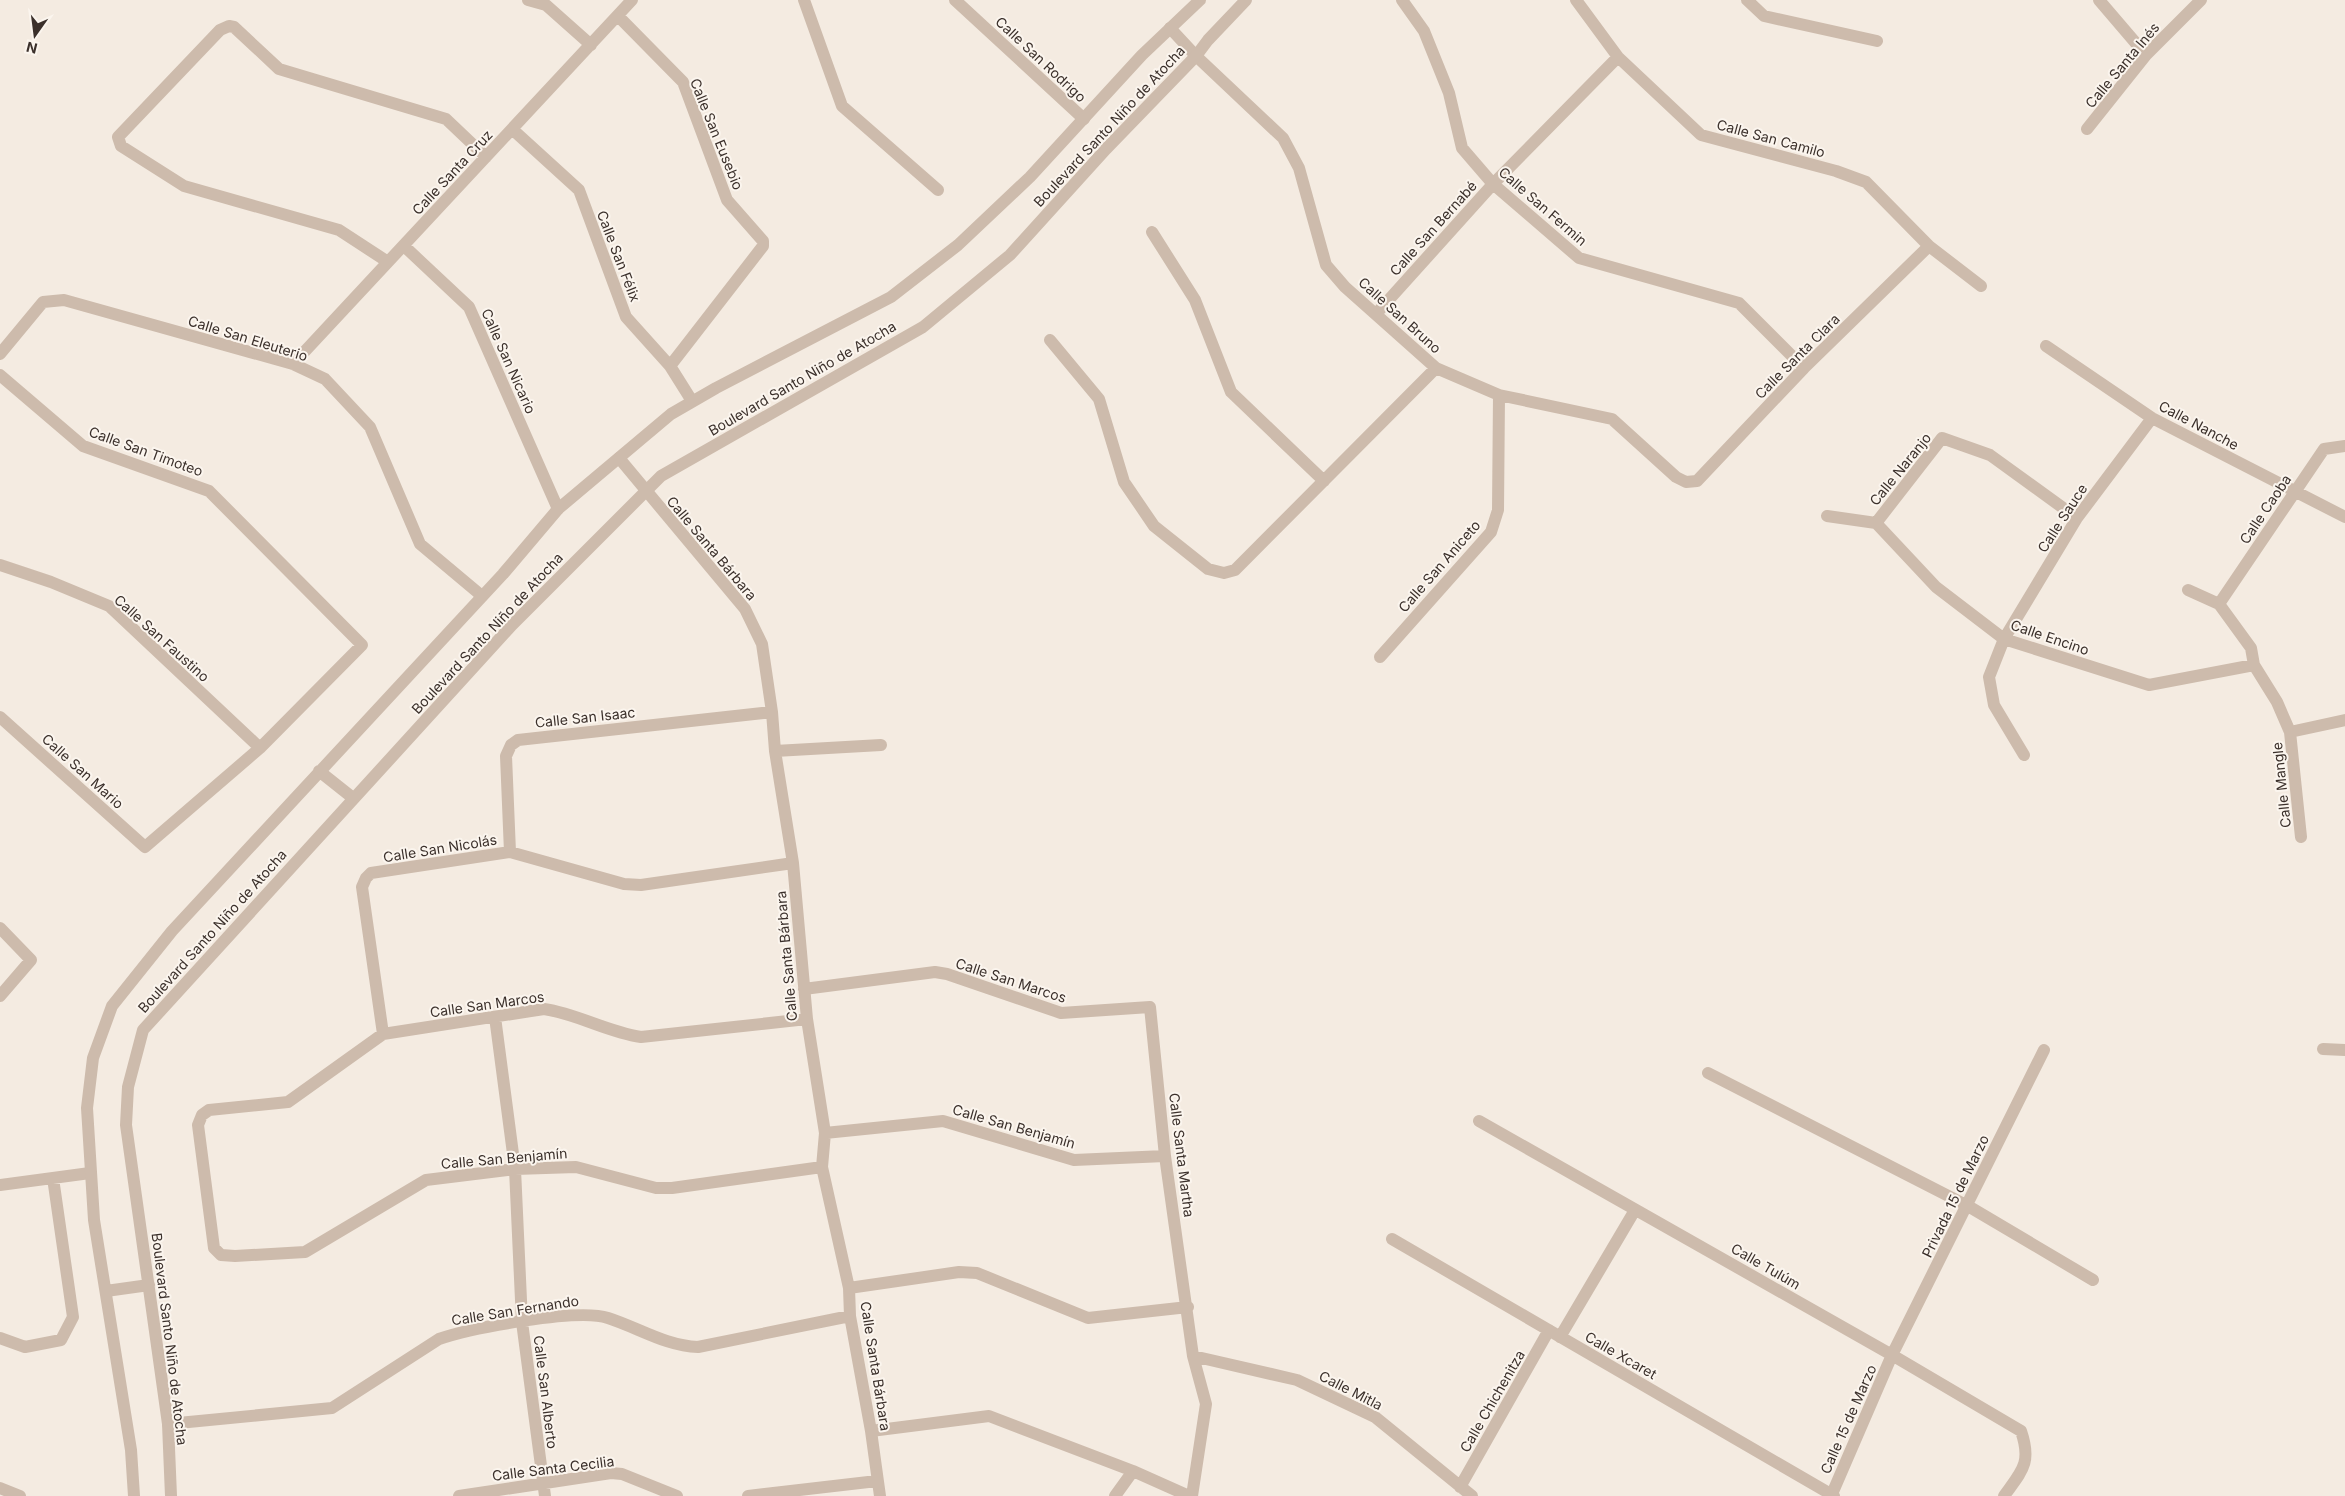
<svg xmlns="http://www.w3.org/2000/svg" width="2345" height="1496" viewBox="0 0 2345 1496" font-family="Inter,sans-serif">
  <rect width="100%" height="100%" fill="#f4ebe1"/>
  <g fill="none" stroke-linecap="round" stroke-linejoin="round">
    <path stroke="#cdbbac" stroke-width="12" d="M 528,0 L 546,5 L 591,45
      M 804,0 L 842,106 L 938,190
      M 955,0 L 1084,119
      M 1402,0 L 1424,31 L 1449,93 L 1462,148 L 1493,184 L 1579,258 L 1739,303 L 1804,368
      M 1576,0 L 1618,57 L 1701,135 L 1836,171 L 1866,182 L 1929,246 L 1981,286
      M 1747,0 L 1764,16 L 1877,41
      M 2099,0 L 2146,55
      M 618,16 L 683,82 L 727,200 L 763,241 L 763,246 L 670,366
      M 1170,28 L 1196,56 L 1283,138 L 1299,168 L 1326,265 L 1345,287 L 1436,368 L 1499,395 L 1612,419 L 1676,477 L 1686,482 L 1697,481 L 1804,368 L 1929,246
      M 512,129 L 579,190 L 626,317 L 670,366 L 692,401
      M 2087,129 L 2146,55 L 2201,0
      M 1152,232 L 1195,300 L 1231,392 L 1324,481
      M 404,246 L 469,307 L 558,509
      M 388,262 L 339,230 L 184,186 L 121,146 L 118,137 L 220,30 L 229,26 L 234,27 L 279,69 L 446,119 L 486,157
      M 1376,314 L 1493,184 L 1618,57
      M 1050,340 L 1099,399 L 1124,482 L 1154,526 L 1208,569 L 1224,573 L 1235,570 L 1436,368
      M 2046,346 L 2152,418 L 2345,517
      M 0,354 L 43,302 L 64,300 L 293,364 L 325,379 L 370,427 L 420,544 L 482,596
      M 293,364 L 632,0
      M 0,375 L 83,446 L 209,491 L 362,645 L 260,748 L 145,847 L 0,717
      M 619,458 L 745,609 L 762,644 L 772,712 L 775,751 L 793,863 L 807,1019 L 825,1133 L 822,1167 L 849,1288 L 850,1316 L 871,1431 L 880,1496
      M 1827,516 L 1876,523
      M 1876,523 L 1936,587 L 2004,639 L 2149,685 L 2254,665
      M 1876,523 L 1942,438 L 1990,455 L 2077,518
      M 0,565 L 51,582 L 109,606 L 260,748
      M 2188,590 L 2219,604 L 2251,648 L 2254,665 L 2277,702 L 2290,732 L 2301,837
      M 2219,604 L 2324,449 L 2345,446
      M 1380,657 L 1491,532 L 1498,510 L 1499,395
      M 2290,732 L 2345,720
      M 775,751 L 881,745
      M 2024,755 L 1994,705 L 1989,677 L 2004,639 L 2077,518 L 2152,418
      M 510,852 L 506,756 L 511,745 L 518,740 L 772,712
      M 0,928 L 31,960 L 0,996
      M 804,989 L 935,972 L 947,974 L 1061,1013 L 1150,1007 L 1165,1156 L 1193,1356 L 1206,1404 L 1192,1496
      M 495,1017 L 515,1169 L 522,1322 L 545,1496
      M 807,1019 L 641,1037 C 607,1032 578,1014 544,1009 L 383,1034 L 288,1102 L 209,1110 L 202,1115 L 198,1125 L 214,1248 L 221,1255 L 235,1256 L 305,1252 L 426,1180 L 515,1169 L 576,1167 L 656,1188 L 672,1188 L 822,1167
      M 383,1034 L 362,887 L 366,878 L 371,873 L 510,852 L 624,884 L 641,885 L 793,863
      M 2323,1049 L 2345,1050
      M 1708,1073 L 1968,1206 L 2093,1280
      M 1479,1121 L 1892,1355 L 2021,1431 C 2032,1463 2022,1471 2004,1496
      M 825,1133 L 943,1121 L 1074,1160 L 1165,1156
      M 0,1185 L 90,1173
      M 1392,1239 L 1834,1496
      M 849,1288 L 959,1272 L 977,1273 L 1088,1318 L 1188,1307
      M 1560,1337 L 1635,1210
      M 0,1338 L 25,1347 L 61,1340 L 73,1317 L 53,1178
      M 1193,1356 L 1297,1380 L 1375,1417 L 1472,1496
      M 168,1424 L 332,1408 L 439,1339 C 471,1328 578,1308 608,1318 C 639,1328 666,1346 698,1347 L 850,1316
      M 871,1431 L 989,1416 L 1133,1471 L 1189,1496
      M 1460,1487 L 1549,1330
      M 0,1488 L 20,1496
      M 1832,1494 L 1892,1355 L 2044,1050
      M 459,1496 L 611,1473 L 622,1474 L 677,1496
      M 748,1496 L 877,1481
      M 1115,1496 L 1133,1471"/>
    <path stroke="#cdbbac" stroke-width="12" d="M 319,771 L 353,798
      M 106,1291 L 149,1285
      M 134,1496 L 131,1450 L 94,1220 L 87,1108 L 93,1058 L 112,1006 L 172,931 L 503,574 L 558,509 L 671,414 L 716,388 L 891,297 L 958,245 L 1030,177 L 1142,55 L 1200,0
      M 171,1496 L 168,1424 L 126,1125 L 128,1087 L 143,1030 L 512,625 L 661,476 L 923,327 L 1010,255 L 1106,149 L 1196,56 L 1208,40 L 1246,0"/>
  </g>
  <g text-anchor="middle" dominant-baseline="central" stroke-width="4" stroke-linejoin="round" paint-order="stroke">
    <g font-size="14" fill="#3b302b" stroke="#fbf5ee">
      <text transform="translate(1041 59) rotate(43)">Calle San Rodrigo</text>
      <text transform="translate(2122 65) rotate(-50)">Calle Santa Inés</text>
      <text transform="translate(1109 126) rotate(-47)">Boulevard Santo Niño de Atocha</text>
      <text transform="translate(717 134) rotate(68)">Calle San Eusebio</text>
      <text transform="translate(1771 138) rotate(15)">Calle San Camilo</text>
      <text transform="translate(452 172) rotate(-47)">Calle Santa Cruz</text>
      <text transform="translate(1543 206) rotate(41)">Calle San Fermin</text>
      <text transform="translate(1433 228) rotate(-48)">Calle San Bernabé</text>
      <text transform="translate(619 256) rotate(69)">Calle San Félix</text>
      <text transform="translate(1400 315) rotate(42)">Calle San Bruno</text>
      <text transform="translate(248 338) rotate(17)">Calle San Eleuterio</text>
      <text transform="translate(1797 356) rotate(-45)">Calle Santa Clara</text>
      <text transform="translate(509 361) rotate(66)">Calle San Nicario</text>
      <text transform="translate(802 378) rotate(-30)">Boulevard Santo Niño de Atocha</text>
      <text transform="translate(2199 425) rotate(28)">Calle Nanche</text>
      <text transform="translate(146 451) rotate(20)">Calle San Timoteo</text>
      <text transform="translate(1900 469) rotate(-51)">Calle Naranjo</text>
      <text transform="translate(2265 509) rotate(-56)">Calle Caoba</text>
      <text transform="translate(2062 518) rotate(-57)">Calle Sauce</text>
      <text transform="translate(712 548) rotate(50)">Calle Santa Bárbara</text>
      <text transform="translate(1439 566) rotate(-49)">Calle San Aniceto</text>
      <text transform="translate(487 633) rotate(-47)">Boulevard Santo Niño de Atocha</text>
      <text transform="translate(2050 637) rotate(19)">Calle Encino</text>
      <text transform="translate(162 638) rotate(42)">Calle San Faustino</text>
      <text transform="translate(585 717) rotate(-6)">Calle San Isaac</text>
      <text transform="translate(83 771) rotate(42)">Calle San Mario</text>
      <text transform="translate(2281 785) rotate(-96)">Calle Mangle</text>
      <text transform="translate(440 848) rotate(-9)">Calle San Nicolás</text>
      <text transform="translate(212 931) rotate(-48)">Boulevard Santo Niño de Atocha</text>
      <text transform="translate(786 956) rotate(-95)">Calle Santa Bárbara</text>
      <text transform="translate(1011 980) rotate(18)">Calle San Marcos</text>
      <text transform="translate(487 1004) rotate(-8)">Calle San Marcos</text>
      <text transform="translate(1014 1126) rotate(16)">Calle San Benjamín</text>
      <text transform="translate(1182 1155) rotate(83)">Calle Santa Martha</text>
      <text transform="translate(504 1158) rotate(-5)">Calle San Benjamín</text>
      <text transform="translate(1955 1196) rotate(-64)">Privada 15 de Marzo</text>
      <text transform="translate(1766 1266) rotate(30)">Calle Tulúm</text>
      <text transform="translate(515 1310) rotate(-9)">Calle San Fernando</text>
      <text transform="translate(170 1339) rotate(83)">Boulevard Santo Niño de Atocha</text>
      <text transform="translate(1621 1355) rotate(30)">Calle Xcaret</text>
      <text transform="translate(876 1366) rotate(81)">Calle Santa Bárbara</text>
      <text transform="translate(1351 1390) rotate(27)">Calle Mitla</text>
      <text transform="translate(546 1392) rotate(83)">Calle San Alberto</text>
      <text transform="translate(1492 1401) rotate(-60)">Calle Chichenitza</text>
      <text transform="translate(1848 1419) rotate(-66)">Calle 15 de Marzo</text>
      <text transform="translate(553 1468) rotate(-7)">Calle Santa Cecilia</text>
    </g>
  </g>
  <g transform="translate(35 35) rotate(194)" stroke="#fbf5ee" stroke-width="4" paint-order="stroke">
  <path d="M0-4L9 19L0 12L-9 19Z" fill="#3b302b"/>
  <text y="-8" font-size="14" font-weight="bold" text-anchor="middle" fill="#3b302b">N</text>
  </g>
</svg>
